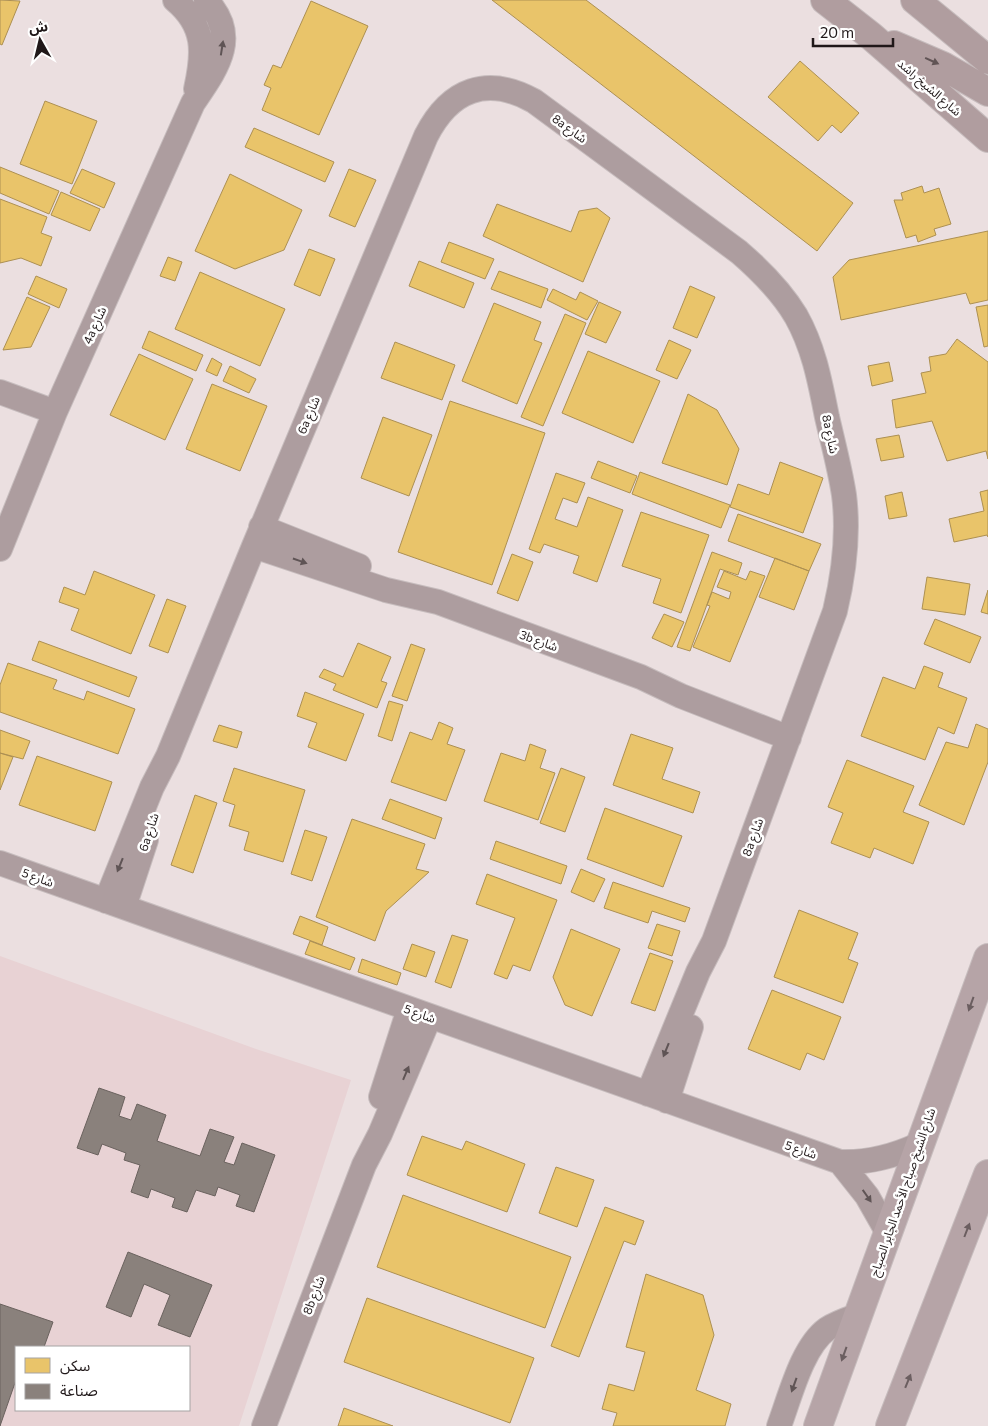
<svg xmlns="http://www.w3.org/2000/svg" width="988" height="1426" viewBox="0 0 988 1426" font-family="Commissioner,'Noto Sans Arabic',sans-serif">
  <rect width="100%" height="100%" fill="#ebdfe0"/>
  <path fill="#e8d2d4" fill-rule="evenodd" d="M 0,956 L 256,1049 L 351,1080 L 239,1426 L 0,1426 ZM 16,1347 L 189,1347 L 189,1410 L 16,1410 Z"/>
  <path fill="#e9c46a" stroke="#ad9052" d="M 0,0 L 20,1 L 2,45 L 0,44 Z
    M 492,0 L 586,0 L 853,203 L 817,251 Z
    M 311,1 L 368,26 L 319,135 L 262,110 L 271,88 L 264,85 L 273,65 L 281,68 Z
    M 800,61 L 859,113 L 841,133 L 832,125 L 818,141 L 768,97 Z
    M 45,101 L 97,121 L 72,184 L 20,164 Z
    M 254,128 L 334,162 L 325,182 L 245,147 Z
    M 0,167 L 59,191 L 49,214 L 0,193 Z
    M 82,169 L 115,183 L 104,208 L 70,193 Z
    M 349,169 L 376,180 L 355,227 L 329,216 Z
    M 230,174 L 302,210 L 284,250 L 235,269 L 195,251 Z
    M 922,186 L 924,193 L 939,188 L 951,224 L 934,229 L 936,235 L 918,242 L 916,235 L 906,238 L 894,200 L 903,200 L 901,193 Z
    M 61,192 L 100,209 L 90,231 L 51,215 Z
    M 0,199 L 47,217 L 41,233 L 52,237 L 41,266 L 21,258 L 0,263 Z
    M 497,204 L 571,232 L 579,211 L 597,208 L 610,218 L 583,282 L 483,236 Z
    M 988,231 L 988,300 L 970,304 L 966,293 L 841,320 L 833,277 L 849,260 Z
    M 449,242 L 494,259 L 485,279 L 441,262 Z
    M 309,249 L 335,259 L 320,296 L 294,285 Z
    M 168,257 L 182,262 L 175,281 L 160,276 Z
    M 419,261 L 474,283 L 464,308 L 409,286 Z
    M 499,271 L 548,289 L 541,308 L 491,289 Z
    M 200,272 L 285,309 L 260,366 L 175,329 Z
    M 36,276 L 67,289 L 59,308 L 28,294 Z
    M 690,286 L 715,297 L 697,338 L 673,328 Z
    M 553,289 L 576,300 L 580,292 L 598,301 L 587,320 L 547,300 Z
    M 27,297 L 50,307 L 31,347 L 3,350 Z
    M 599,302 L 621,312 L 606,343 L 585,334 Z
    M 494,303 L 541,322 L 534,340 L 542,343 L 517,404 L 462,381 Z
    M 988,305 L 988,346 L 984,347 L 976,307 Z
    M 565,314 L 586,323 L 543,426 L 521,417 Z
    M 149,331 L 203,355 L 196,371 L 142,348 Z
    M 957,339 L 988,362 L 988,459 L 986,451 L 947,461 L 932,421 L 896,428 L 892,400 L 926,393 L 921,373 L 931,371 L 929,357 L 946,354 Z
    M 669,340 L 691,350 L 677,379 L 656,370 Z
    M 395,342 L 455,365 L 442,400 L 381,378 Z
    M 588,351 L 660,381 L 633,443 L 562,413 Z
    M 139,354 L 193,379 L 165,440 L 110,415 Z
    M 212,358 L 222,364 L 217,376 L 206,371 Z
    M 889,362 L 893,381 L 872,386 L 868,366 Z
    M 230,366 L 256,379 L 249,393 L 223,381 Z
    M 212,384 L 267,406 L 240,471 L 186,449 Z
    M 688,394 L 717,410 L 739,449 L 727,485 L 662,463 Z
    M 450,401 L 545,433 L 492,585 L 398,552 Z
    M 383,417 L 432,435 L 409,496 L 361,478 Z
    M 899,435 L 904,457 L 881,461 L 876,439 Z
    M 598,461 L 637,476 L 630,493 L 591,478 Z
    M 780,462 L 823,478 L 803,533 L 730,507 L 738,484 L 769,495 Z
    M 640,472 L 730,505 L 721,528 L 632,494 Z
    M 556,473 L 585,483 L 577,503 L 563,498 L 555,519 L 577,527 L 588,497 L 623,510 L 597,582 L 573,573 L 579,556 L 544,544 L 540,553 L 529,549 Z
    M 988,490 L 988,537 L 987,535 L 954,542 L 949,519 L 984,511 L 980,492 Z
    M 902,492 L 907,516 L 889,519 L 885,496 Z
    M 641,512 L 709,535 L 681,613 L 653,603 L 661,579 L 622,566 Z
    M 738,514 L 821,544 L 809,571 L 728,541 Z
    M 712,552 L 742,563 L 738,575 L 720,569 L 690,651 L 677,647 Z
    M 512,554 L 533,562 L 518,601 L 497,593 Z
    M 775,558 L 809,571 L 794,610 L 759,597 Z
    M 94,571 L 155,595 L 131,654 L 71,630 L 79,609 L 59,602 L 64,587 L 85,595 Z
    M 724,571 L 746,580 L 750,571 L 765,576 L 730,662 L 693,647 L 710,606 L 707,605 L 712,592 L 729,599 L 731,592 L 717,587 Z
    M 927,577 L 970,584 L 965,615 L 922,609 Z
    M 988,590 L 988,614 L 981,612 Z
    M 167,599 L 186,606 L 168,653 L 149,646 Z
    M 664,614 L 684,622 L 672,647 L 652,638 Z
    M 935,619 L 981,637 L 970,663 L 924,644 Z
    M 39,641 L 137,677 L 129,697 L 32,660 Z
    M 358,643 L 391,657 L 381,681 L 387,683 L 377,708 L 333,690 L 336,684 L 319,677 L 324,669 L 343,677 Z
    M 411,644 L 425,649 L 407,701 L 392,696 Z
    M 8,663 L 57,680 L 53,689 L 84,700 L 87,691 L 135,709 L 118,754 L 0,712 L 0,685 Z
    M 924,666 L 943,673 L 938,687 L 967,698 L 954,734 L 938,727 L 925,760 L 861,736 L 883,677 L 915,689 Z
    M 305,692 L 364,714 L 346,761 L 308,747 L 317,723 L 297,716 Z
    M 389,701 L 403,705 L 392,741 L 378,736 Z
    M 439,722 L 453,728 L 447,744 L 465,750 L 446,801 L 391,782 L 410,732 L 432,740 Z
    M 976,724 L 988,729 L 988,762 L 964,825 L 919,805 L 946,742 L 968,748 Z
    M 219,725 L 242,732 L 237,748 L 213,741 Z
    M 0,730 L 30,741 L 23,759 L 0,753 Z
    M 631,734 L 673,748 L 662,779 L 700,792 L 693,813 L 613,785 Z
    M 530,744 L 546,750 L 540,768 L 555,773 L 538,820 L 484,801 L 501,753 L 525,761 Z
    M 0,753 L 13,757 L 0,790 Z
    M 37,756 L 112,782 L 95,831 L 19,805 Z
    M 847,760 L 914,786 L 903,812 L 929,822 L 913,864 L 874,848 L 870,858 L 831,843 L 843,813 L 828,807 Z
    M 234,768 L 305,790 L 283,862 L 244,850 L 249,832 L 229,826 L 235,805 L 223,801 Z
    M 561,768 L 585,777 L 565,832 L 540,823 Z
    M 195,795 L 217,803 L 193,873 L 171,865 Z
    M 390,799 L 442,818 L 435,839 L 382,819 Z
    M 605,808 L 682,836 L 663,887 L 587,859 Z
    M 352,819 L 425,844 L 416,869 L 429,872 L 386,911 L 375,941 L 316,917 Z
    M 305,830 L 327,837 L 312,881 L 291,874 Z
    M 496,841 L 567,866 L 561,884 L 490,859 Z
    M 581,869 L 605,879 L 594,902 L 571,892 Z
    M 487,874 L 557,900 L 530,971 L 513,965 L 507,979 L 494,974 L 515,918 L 476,904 Z
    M 613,882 L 690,908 L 685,922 L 652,911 L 648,923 L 604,908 Z
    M 799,910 L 858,933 L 848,959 L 858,963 L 843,1003 L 774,977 Z
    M 300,916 L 328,927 L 322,945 L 293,934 Z
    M 657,924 L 680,931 L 672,956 L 648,948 Z
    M 571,929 L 620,949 L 592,1016 L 565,1005 L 553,977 Z
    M 452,935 L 468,940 L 451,988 L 435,982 Z
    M 310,941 L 355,958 L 350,970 L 305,954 Z
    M 412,944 L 435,952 L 426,977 L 403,969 Z
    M 650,953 L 673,961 L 655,1011 L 631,1003 Z
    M 362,959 L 401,973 L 397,985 L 358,972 Z
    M 772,990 L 841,1017 L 824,1060 L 807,1053 L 800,1070 L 748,1049 Z
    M 422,1136 L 462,1150 L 466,1141 L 525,1164 L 507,1212 L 407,1175 Z
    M 556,1167 L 594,1180 L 577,1227 L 539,1213 Z
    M 403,1195 L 571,1257 L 545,1328 L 377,1267 Z
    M 605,1207 L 644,1221 L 635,1245 L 624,1241 L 579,1357 L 551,1346 Z
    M 646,1274 L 703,1295 L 714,1335 L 696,1390 L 731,1404 L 725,1426 L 613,1426 L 617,1413 L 602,1409 L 609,1384 L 634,1391 L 645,1352 L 626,1347 Z
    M 367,1298 L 534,1358 L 510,1423 L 344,1362 Z
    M 344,1408 L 393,1426 L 338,1426 Z"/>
  <path fill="#8a817c" stroke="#6a625e" d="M 99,1088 L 125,1097 L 119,1116 L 131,1120 L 137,1104 L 166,1115 L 157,1141 L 200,1156 L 210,1129 L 234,1137 L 224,1162 L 234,1165 L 242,1143 L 275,1155 L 254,1212 L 236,1206 L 240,1195 L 218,1187 L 215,1196 L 196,1190 L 187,1212 L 172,1207 L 175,1198 L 151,1189 L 148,1198 L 131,1192 L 140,1165 L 124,1160 L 126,1153 L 102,1144 L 98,1155 L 77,1148 Z
    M 128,1252 L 212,1285 L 190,1337 L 158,1325 L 170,1295 L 144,1284 L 131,1317 L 106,1307 Z
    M 0,1304 L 53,1322 L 44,1347 L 16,1347 L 16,1380 L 0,1426 Z"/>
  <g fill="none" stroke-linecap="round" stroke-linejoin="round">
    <g stroke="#c6bcbd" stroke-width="26">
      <path id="street" d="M 175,0 C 206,26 204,53 196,89
        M 0,392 L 55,412
        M 261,527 L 359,566
        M 254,546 L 386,590 L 438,602 L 641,677 L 681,696 L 789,738
        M 0,549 L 55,412 L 193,103 C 216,69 241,37 206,0
        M 0,863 L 840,1162 C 868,1163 892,1157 918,1145
        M 106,901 L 152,787 L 168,756 L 254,546 L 426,136 C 450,89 487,75 534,101 L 739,252 C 761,271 781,291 796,316 C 814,348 820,382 827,417 C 833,443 840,469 844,495 C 849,534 844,573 835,611 L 714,941 L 698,972 L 648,1094
        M 124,907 L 146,840
        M 381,1097 L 409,1009
        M 667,1101 L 691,1027
        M 840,1162 L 867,1196 L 888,1233
        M 264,1426 L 364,1165 L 380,1134 L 430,1016
        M 779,1426 C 790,1397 802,1347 827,1329 C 836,1323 848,1319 859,1315"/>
    </g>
    <g stroke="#c6bcbd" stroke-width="30">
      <path id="secondary" d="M 818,1426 C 875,1270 930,1114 988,958
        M 890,1426 L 988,1174"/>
    </g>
    <g stroke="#c6bcbd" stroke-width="30">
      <path id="primary" d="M 825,0 L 871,36 L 988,138
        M 915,0 L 988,60
        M 894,45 L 943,66 L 988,92"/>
    </g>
    <use href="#street" stroke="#ad9d9f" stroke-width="24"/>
    <use href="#secondary" stroke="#b6a4a7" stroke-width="28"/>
    <use href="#primary" stroke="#b09d9f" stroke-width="28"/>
  </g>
  <defs><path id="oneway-solid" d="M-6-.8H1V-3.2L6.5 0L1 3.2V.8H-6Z" transform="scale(1.25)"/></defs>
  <g fill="#5f5455">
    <use href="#oneway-solid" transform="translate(222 48) rotate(-81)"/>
    <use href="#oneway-solid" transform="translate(300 561) rotate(19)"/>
    <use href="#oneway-solid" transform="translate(120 865) rotate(112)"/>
    <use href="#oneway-solid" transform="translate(666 1050) rotate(112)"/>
    <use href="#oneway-solid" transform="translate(406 1073) rotate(-67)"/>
    <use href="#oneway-solid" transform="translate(867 1196) rotate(55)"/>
    <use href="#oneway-solid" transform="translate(794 1385) rotate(110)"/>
  </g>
  <use fill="#615455" href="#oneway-solid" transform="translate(932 61) rotate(24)"/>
  <g fill="#6b5e60">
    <use href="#oneway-solid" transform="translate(971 1004) rotate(110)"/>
    <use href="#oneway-solid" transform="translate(967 1230) rotate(-69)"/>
    <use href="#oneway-solid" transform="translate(844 1354) rotate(110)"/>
    <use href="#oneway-solid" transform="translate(908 1381) rotate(-68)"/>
  </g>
  <g text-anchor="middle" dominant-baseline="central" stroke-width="5" stroke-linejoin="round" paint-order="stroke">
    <g font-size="12" fill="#201819" stroke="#fff">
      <text transform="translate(930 87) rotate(41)">شارع الشيخ راشد</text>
      <text transform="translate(570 128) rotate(36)">8a شارع</text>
      <text transform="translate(94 325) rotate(-66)">4a شارع</text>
      <text transform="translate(308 415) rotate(-67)">6a شارع</text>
      <text transform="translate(831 434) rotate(78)">8a شارع</text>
      <text transform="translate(539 640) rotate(20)">3b شارع</text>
      <text transform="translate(148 832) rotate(-72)">6a شارع</text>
      <text transform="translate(752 837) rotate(-70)">8a شارع</text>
      <text transform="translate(38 877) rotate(20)">شارع 5</text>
      <text transform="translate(420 1013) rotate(20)">شارع 5</text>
      <text transform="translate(801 1149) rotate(19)">شارع 5</text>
      <text transform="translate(902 1192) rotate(-71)">شارع الشيخ صباح الأحمد الجابر الصباح</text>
      <text transform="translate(313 1295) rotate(-69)">8b شارع</text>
    </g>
  </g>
  <rect x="15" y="1346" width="175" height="65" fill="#ffffff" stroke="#a6a3a3"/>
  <rect x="25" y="1358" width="25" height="15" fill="#e9c46a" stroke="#a6a3a3"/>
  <text x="60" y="1371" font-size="15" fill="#201819">سكن</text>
  <rect x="25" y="1384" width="25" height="15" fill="#8a817c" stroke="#a6a3a3"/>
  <text x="60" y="1396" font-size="15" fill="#201819">صناعة</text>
  <g transform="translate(40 40) rotate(352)" stroke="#ffffff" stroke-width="4" paint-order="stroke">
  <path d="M0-4L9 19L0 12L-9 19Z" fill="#201819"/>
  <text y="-8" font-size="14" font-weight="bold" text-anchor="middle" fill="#201819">ش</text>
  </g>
  <path d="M813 38v8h80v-8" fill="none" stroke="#201819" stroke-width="2.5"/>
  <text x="820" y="38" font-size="15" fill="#201819" stroke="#ffffff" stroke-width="4" paint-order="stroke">20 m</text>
</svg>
